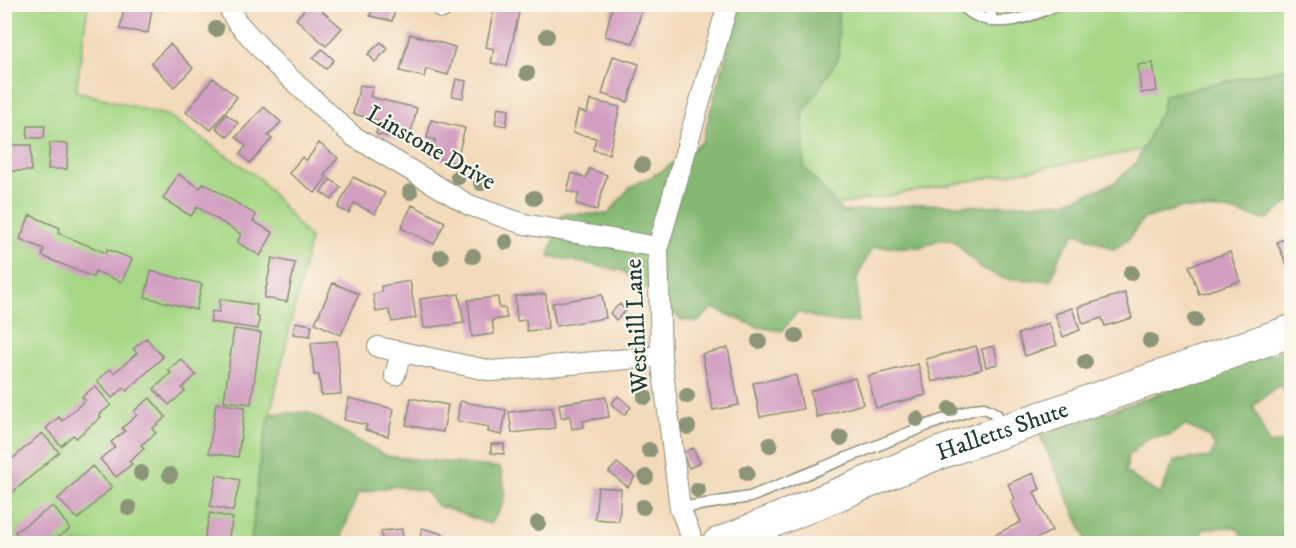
<svg xmlns="http://www.w3.org/2000/svg" width="1296" height="548" viewBox="0 0 1296 548" font-family="'IM FELL DW Pica',serif">
  <rect width="100%" height="100%" fill="#fbf7ec"/>
  <filter id="ink" filterUnits="userSpaceOnUse"><feTurbulence type="fractalNoise" baseFrequency=".0167" numOctaves="2"/><feDisplacementMap in="SourceGraphic" scale="12" xChannelSelector="R" yChannelSelector="G"/><feConvolveMatrix kernelMatrix="1 2 1 2 8 2 1 2 1" color-interpolation-filters="sRGB"/></filter>
  <filter id="wash" filterUnits="userSpaceOnUse"><feTurbulence type="fractalNoise" baseFrequency=".008" numOctaves="4" result="noise"/><feDisplacementMap in="SourceGraphic" scale="24" xChannelSelector="R" yChannelSelector="G"/><feGaussianBlur stdDeviation="1.35" result="paint"/><feColorMatrix in="noise" values="0 0 0 0 0 0 0 0 0 0 0 0 0 0 0 0 0 1.4 0 .05"/><feComposite in="paint" operator="in"/></filter>
  <g filter="url(#wash)">
    <rect width="100%" height="100%" fill="#f3daba"/>
    <path fill="#a5d785" stroke="#628a5c" stroke-width="1.5" d="M 4,5 L 88,5 L 76,91 L 169,116 L 259,178 L 310,239 L 261,454 L 251,543 L 5,543 Z
      M 740,5 L 1291,5 L 1291,123 L 754,220 Z"/>
    <path fill="#84b872" stroke="#527a53" stroke-width="1.5" fill-rule="evenodd" d="M 740,5 L 841,5 L 838,12 L 839,57 L 803,114 L 804,167 L 842,212 L 922,204 L 985,206 L 1065,202 L 1114,183 L 1136,163 L 1162,109 L 1164,95 L 1291,67 L 1292,200 L 1266,220 L 1226,210 L 1180,208 L 1143,219 L 1127,241 L 1113,249 L 1076,232 L 1060,255 L 1051,280 L 1005,279 L 981,268 L 953,240 L 939,240 L 921,247 L 873,247 L 857,277 L 858,322 L 833,322 L 797,312 L 782,331 L 757,327 L 713,308 L 698,322 L 681,320 L 623,271 L 549,256 L 562,214 L 608,214 L 630,187 L 662,171 L 702,142 Z
      M 1291,347 L 1291,393 L 1279,385 L 1253,406 L 1269,444 L 1291,441 L 1291,543 L 1248,543 L 1236,527 L 1205,528 L 1193,543 L 1088,543 L 1040,436 ZM 1185,425 L 1208,436 L 1215,447 L 1210,457 L 1174,461 L 1160,495 L 1126,472 L 1128,456 L 1149,437 L 1169,436 Z
      M 307,412 L 386,456 L 500,468 C 508,494 506,503 490,524 L 437,505 L 425,491 L 395,486 L 358,493 L 342,534 L 347,543 L 251,543 L 261,454 L 270,414 Z"/>
    <g id="blocks">
      <path fill="#d29ec1" d="M 113,4 L 163,4 L 162,10 L 152,8 L 148,33 L 120,29 L 124,8 L 112,7 Z
        M 309,4 L 314,4 L 342,28 L 326,46 L 296,19 Z
        M 373,4 L 397,4 L 392,21 L 370,16 Z
        M 495,4 L 521,4 L 507,66 L 491,63 L 494,49 L 486,47 Z
        M 613,4 L 643,4 L 633,43 L 605,36 Z
        M 410,34 L 455,47 L 448,75 L 426,69 L 424,77 L 400,71 Z
        M 381,42 L 388,49 L 375,62 L 368,54 Z
        M 170,44 L 193,68 L 174,87 L 151,63 Z
        M 322,49 L 334,60 L 326,69 L 313,58 Z
        M 613,56 L 639,64 L 628,102 L 602,94 Z
        M 1153,63 L 1157,91 L 1141,93 L 1138,65 Z
        M 213,78 L 237,97 L 211,130 L 186,112 Z
        M 456,79 L 466,81 L 463,98 L 452,96 Z
        M 360,85 L 373,87 L 370,97 L 417,108 L 409,142 L 376,134 L 379,120 L 353,114 Z
        M 590,100 L 620,107 L 609,154 L 593,150 L 596,138 L 573,133 L 578,111 L 587,113 Z
        M 264,107 L 281,122 L 268,136 L 272,139 L 250,163 L 240,154 L 246,146 L 236,137 Z
        M 498,107 L 509,109 L 506,126 L 495,124 Z
        M 226,114 L 238,123 L 228,137 L 216,128 Z
        M 431,120 L 465,128 L 456,163 L 431,157 L 435,140 L 427,138 Z
        M 28,126 L 45,126 L 44,138 L 27,138 Z
        M 50,143 L 68,144 L 67,169 L 48,169 Z
        M 319,143 L 338,158 L 324,175 L 327,177 L 315,193 L 289,173 L 302,157 L 306,161 Z
        M 4,145 L 31,145 L 31,171 L 4,171 Z
        M 589,169 L 607,175 L 597,210 L 576,204 L 579,194 L 567,191 L 572,173 L 586,178 Z
        M 178,174 L 200,188 L 204,183 L 256,215 L 253,221 L 273,233 L 260,256 L 237,242 L 241,234 L 197,207 L 191,216 L 163,199 Z
        M 353,177 L 385,193 L 375,214 L 354,203 L 349,213 L 338,208 Z
        M 330,179 L 341,187 L 332,200 L 321,192 Z
        M 412,205 L 445,222 L 434,244 L 401,228 Z
        M 30,215 L 60,228 L 58,233 L 106,253 L 107,249 L 132,259 L 122,282 L 95,271 L 93,277 L 42,256 L 44,249 L 20,239 Z
        M 1292,236 L 1292,269 L 1289,270 L 1277,242 Z
        M 1230,252 L 1240,281 L 1199,294 L 1189,266 Z
        M 272,258 L 295,263 L 287,302 L 264,298 Z
        M 151,271 L 202,284 L 196,310 L 145,297 Z
        M 410,281 L 416,318 L 392,322 L 389,310 L 376,312 L 373,294 L 382,292 L 381,286 Z
        M 333,283 L 359,294 L 341,335 L 315,323 Z
        M 1125,293 L 1132,318 L 1105,326 L 1102,318 L 1083,324 L 1078,307 Z
        M 459,294 L 464,323 L 424,328 L 420,299 Z
        M 546,294 L 548,329 L 527,331 L 526,320 L 517,321 L 515,296 Z
        M 602,295 L 606,318 L 556,326 L 552,303 Z
        M 498,297 L 499,308 L 505,308 L 507,318 L 492,320 L 494,334 L 472,337 L 468,300 Z
        M 220,299 L 257,305 L 256,316 L 259,317 L 258,329 L 210,322 L 212,311 L 219,312 Z
        M 620,304 L 626,311 L 616,320 L 610,313 Z
        M 1072,308 L 1080,330 L 1063,337 L 1055,314 Z
        M 295,322 L 312,325 L 310,336 L 293,334 Z
        M 1049,323 L 1057,345 L 1025,356 L 1018,334 Z
        M 234,329 L 261,333 L 251,404 L 224,401 Z
        M 146,338 L 163,357 L 127,391 L 124,388 L 112,398 L 97,381 L 110,369 L 114,373 L 137,353 L 133,349 Z
        M 337,341 L 341,394 L 321,395 L 319,375 L 314,375 L 311,343 Z
        M 976,346 L 982,369 L 932,382 L 926,359 Z
        M 994,346 L 998,364 L 986,367 L 982,349 Z
        M 728,348 L 739,405 L 713,410 L 702,354 Z
        M 181,359 L 196,375 L 182,388 L 185,391 L 169,405 L 154,389 L 171,373 L 168,370 Z
        M 918,364 L 926,395 L 876,408 L 868,376 Z
        M 796,375 L 803,409 L 760,417 L 753,383 Z
        M 855,378 L 863,404 L 817,417 L 810,391 Z
        M 95,386 L 111,405 L 99,415 L 101,417 L 76,438 L 73,435 L 61,446 L 46,428 L 59,417 L 62,421 L 85,400 L 82,397 Z
        M 618,396 L 631,407 L 624,415 L 611,404 Z
        M 606,397 L 609,417 L 583,421 L 584,427 L 572,429 L 570,416 L 561,418 L 559,404 Z
        M 150,398 L 166,417 L 152,429 L 156,433 L 141,445 L 144,449 L 129,462 L 132,464 L 116,477 L 100,459 L 115,447 L 111,442 L 125,431 L 122,428 L 137,415 L 134,411 Z
        M 349,398 L 394,409 L 388,436 L 365,430 L 367,425 L 344,420 Z
        M 411,398 L 448,405 L 443,432 L 406,425 Z
        M 460,401 L 506,410 L 502,435 L 488,432 L 489,427 L 457,421 Z
        M 216,403 L 245,407 L 238,457 L 209,453 Z
        M 552,407 L 555,428 L 512,433 L 509,412 Z
        M 42,433 L 59,452 L 4,500 L 4,466 Z
        M 491,444 L 504,444 L 504,454 L 491,453 Z
        M 693,448 L 700,463 L 689,468 L 682,453 Z
        M 617,463 L 635,477 L 628,487 L 609,472 Z
        M 92,466 L 112,487 L 78,519 L 58,499 Z
        M 1033,473 L 1040,489 L 1034,492 L 1052,531 L 1025,544 L 1001,544 L 996,534 L 1021,522 L 1011,501 L 1015,499 L 1008,484 Z
        M 217,475 L 240,480 L 233,511 L 210,506 Z
        M 598,487 L 621,489 L 619,521 L 595,519 Z
        M 53,506 L 70,529 L 49,544 L 23,544 L 15,532 Z
        M 210,513 L 233,518 L 227,544 L 203,544 Z
        M 422,528 L 443,534 L 441,543 L 420,538 Z
        M 402,529 L 403,538 L 382,539 L 381,531 Z"/>
    </g>
  </g>
  <g filter="url(#ink)">
    <use href="#blocks" fill-opacity="0" stroke="#898c77" stroke-width="1.5"/>
    <g fill="none" stroke-linecap="round" stroke-linejoin="round">
      <g stroke="#898c77" stroke-width="13">
        <path id="service" d="M 960,4 C 990,34 1026,19 1059,4
          M 989,4 L 992,21
          M 680,508 L 750,497 L 928,425 L 974,409 L 984,408 L 991,411 L 996,414 L 1005,426"/>
      </g>
      <g stroke="#898c77" stroke-width="22">
        <path id="minor" d="M 227,4 L 236,21 L 277,66 L 353,136 L 469,205 L 524,224 L 658,247
          M 442,8 L 443,4
          M 378,347 L 492,371 L 661,356
          M 395,375 L 401,352
          M 694,544 L 680,508 L 661,356 L 658,247 L 728,4"/>
      </g>
      <g stroke="#898c77" stroke-width="34">
        <g id="primary">
          <path id="s1" d="M 718,544 L 931,456 L 1292,331"/>
        </g>
      </g>
      <use href="#service" stroke="#fff" stroke-width="10"/>
      <use href="#minor" stroke="#fff" stroke-width="20"/>
      <use href="#primary" stroke="#fff" stroke-width="32"/>
    </g>
    <g fill="#8d9579">
      <circle cx="216" cy="29" r="8"/>
      <circle cx="547" cy="36" r="8"/>
      <circle cx="527" cy="73" r="8"/>
      <circle cx="642" cy="165" r="8"/>
      <circle cx="458" cy="177" r="8"/>
      <circle cx="481" cy="183" r="8"/>
      <circle cx="410" cy="192" r="8"/>
      <circle cx="534" cy="198" r="8"/>
      <circle cx="506" cy="242" r="8"/>
      <circle cx="473" cy="256" r="8"/>
      <circle cx="441" cy="257" r="8"/>
      <circle cx="1131" cy="273" r="8"/>
      <circle cx="1195" cy="320" r="8"/>
      <circle cx="796" cy="336" r="8"/>
      <circle cx="759" cy="341" r="8"/>
      <circle cx="1150" cy="341" r="8"/>
      <circle cx="1085" cy="362" r="8"/>
      <circle cx="687" cy="396" r="8"/>
      <circle cx="645" cy="397" r="8"/>
      <circle cx="950" cy="409" r="8"/>
      <circle cx="917" cy="419" r="8"/>
      <circle cx="688" cy="427" r="8"/>
      <circle cx="841" cy="438" r="8"/>
      <circle cx="770" cy="445" r="8"/>
      <circle cx="649" cy="450" r="8"/>
      <circle cx="141" cy="473" r="8"/>
      <circle cx="747" cy="473" r="8"/>
      <circle cx="170" cy="475" r="8"/>
      <circle cx="646" cy="477" r="8"/>
      <circle cx="698" cy="490" r="8"/>
      <circle cx="643" cy="507" r="8"/>
      <circle cx="129" cy="508" r="8"/>
      <circle cx="538" cy="523" r="8"/>
    </g>
  </g>
  <g text-anchor="middle" dominant-baseline="central" stroke-width="4.5" stroke-linejoin="round" paint-order="stroke">
    <g font-size="24" fill="#1f3d34" stroke="#fbf7ec">
      <text transform="translate(431 148) rotate(30)">Linstone Drive</text>
      <text transform="translate(637 326) rotate(-93)">Westhill Lane</text>
      <text stroke="none"><textPath href="#s1" startOffset="306">Halletts Shute</textPath></text>
    </g>
  </g>
  <rect width="1296" height="548" fill="none" stroke="#fbf7ec" stroke-width="24"/>
</svg>
